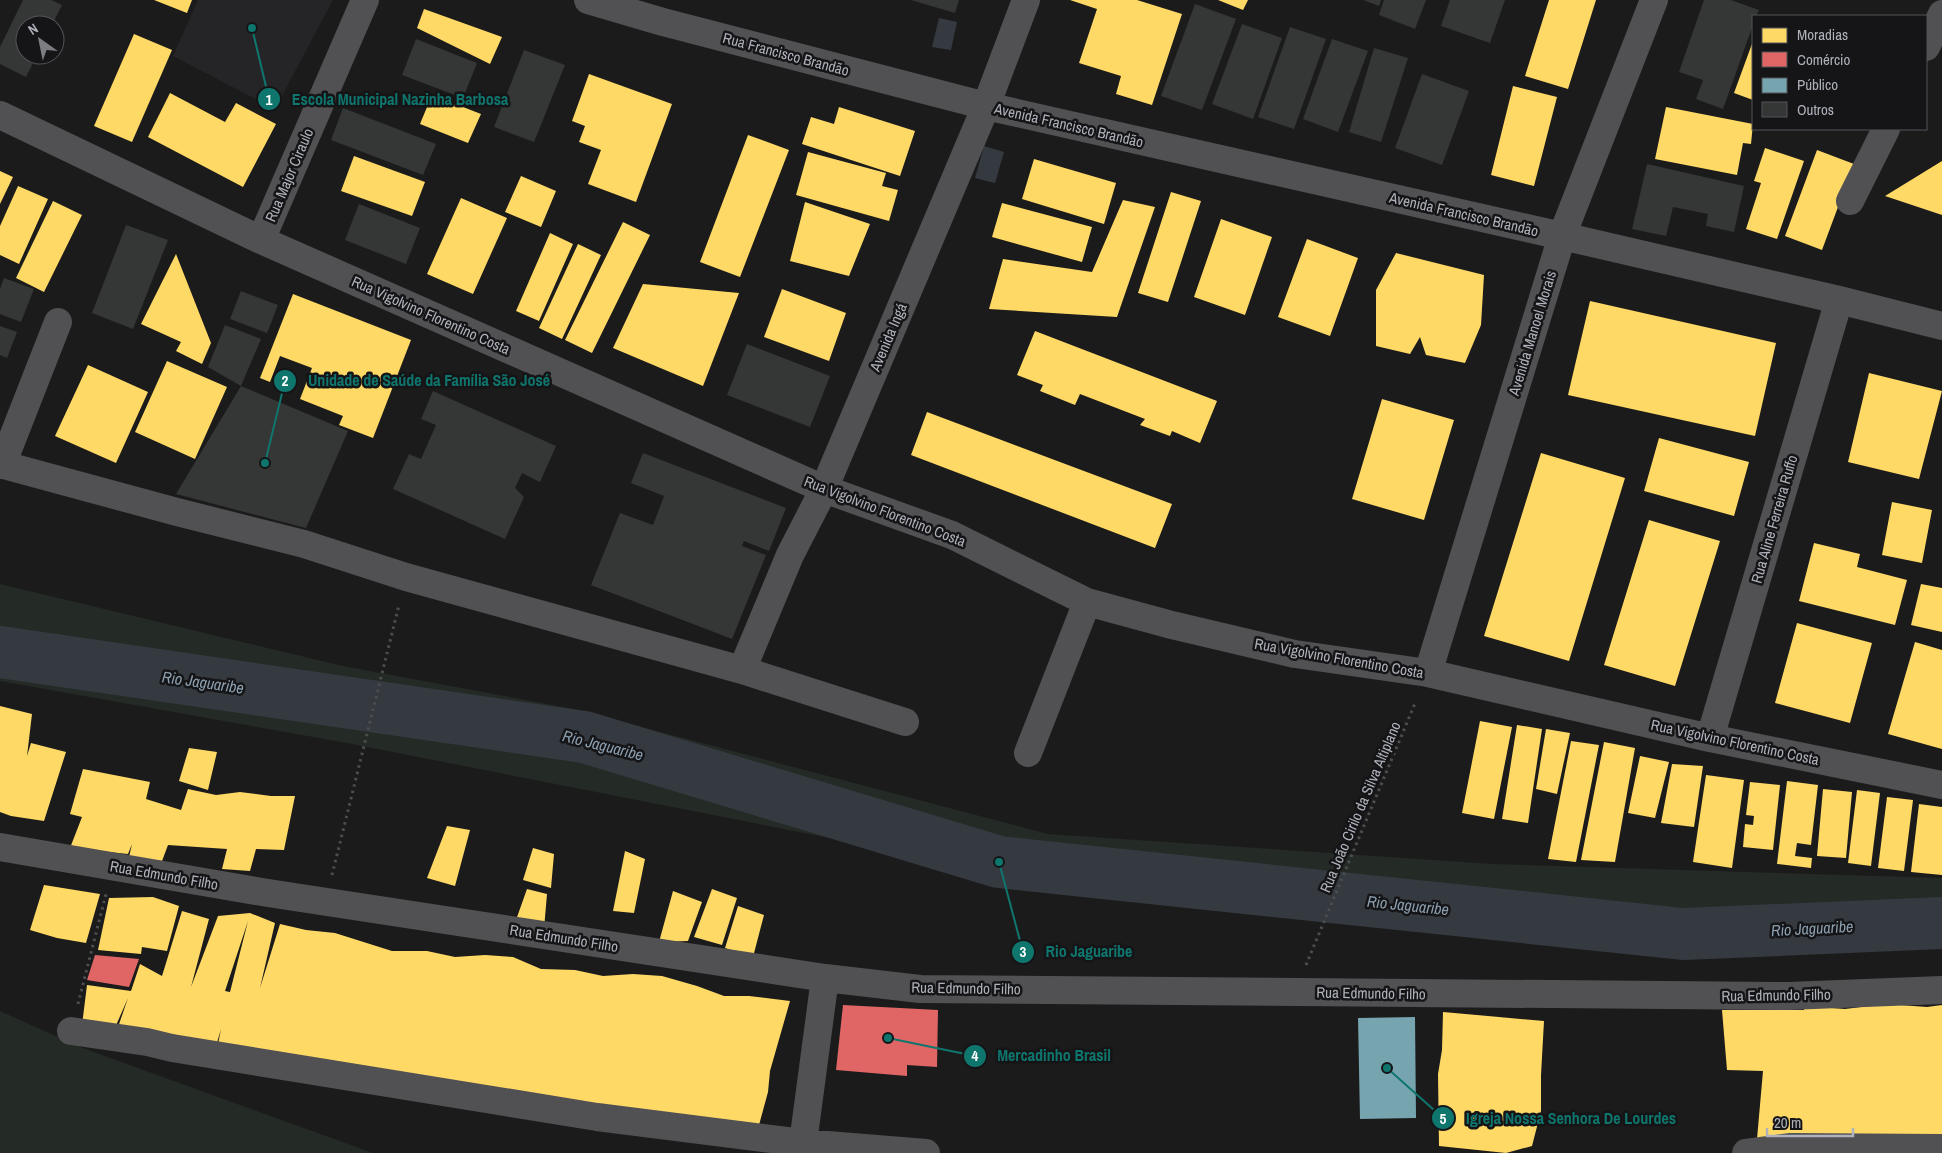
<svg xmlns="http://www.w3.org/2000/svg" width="1942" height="1153" viewBox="0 0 1942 1153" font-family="'Archivo Narrow',sans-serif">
  <rect width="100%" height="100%" fill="#1b1b1b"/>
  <path fill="#252527" d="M 198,0 L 333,0 L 275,109 L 173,56 Z"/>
  <path fill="#242a25" d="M 0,584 L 343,666 L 569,708 L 1048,834 L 1493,864 L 1942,878 L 1942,934 L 1618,944 L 1165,904 L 347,743 L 0,681 Z
    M 0,1011 L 80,1047 L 373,1153 L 0,1153 Z"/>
  <path fill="#343a40" d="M 939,18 L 957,22 L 951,50 L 932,47 Z
    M 984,146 L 1004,152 L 995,183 L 975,178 Z"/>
  <path fill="#ffd966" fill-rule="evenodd" d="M 154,0 L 192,0 L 187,13 Z
    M 1070,0 L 1137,0 L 1182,14 L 1152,105 L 1116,94 L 1121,76 L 1079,63 L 1097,9 Z
    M 1218,0 L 1248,0 L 1243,10 Z
    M 1549,0 L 1596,0 L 1568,89 L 1525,76 Z
    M 424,9 L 502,37 L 490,64 L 417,28 Z
    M 134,34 L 172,50 L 132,142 L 94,126 Z
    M 1753,41 L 1753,100 L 1734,93 Z
    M 589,74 L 672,104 L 636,202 L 588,184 L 601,150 L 579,142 L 585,126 L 572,121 Z
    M 1513,86 L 1557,97 L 1534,186 L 1491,175 Z
    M 170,93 L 225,122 L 236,103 L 276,124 L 243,187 L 148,137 Z
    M 432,95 L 481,114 L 468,143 L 420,124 Z
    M 839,107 L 915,131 L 900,176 L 802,144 L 811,117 L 834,124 Z
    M 1666,107 L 1753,124 L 1751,144 L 1743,143 L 1737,175 L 1655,159 Z
    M 748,135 L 789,150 L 740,277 L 700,262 Z
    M 1765,148 L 1804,161 L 1777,239 L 1746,229 L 1761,183 L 1754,181 Z
    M 1817,150 L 1854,164 L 1822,250 L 1785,236 Z
    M 808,152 L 886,173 L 882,186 L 898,190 L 889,221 L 796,195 Z
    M 354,156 L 425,182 L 412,216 L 341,191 Z
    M 1034,159 L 1116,183 L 1104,224 L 1022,199 Z
    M 1942,161 L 1942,215 L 1885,196 Z
    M 0,171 L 13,177 L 0,204 Z
    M 521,176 L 556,191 L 541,227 L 505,212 Z
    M 18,186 L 48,199 L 19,264 L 0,255 L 0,226 Z
    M 1171,192 L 1201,201 L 1168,302 L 1138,293 Z
    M 461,198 L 507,218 L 473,294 L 427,274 Z
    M 1123,200 L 1155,207 L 1117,317 L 989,309 L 1003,259 L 1092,272 Z
    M 53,201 L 82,215 L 44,292 L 16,278 Z
    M 805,202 L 870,224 L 849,276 L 790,261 Z
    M 1002,203 L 1092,227 L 1082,262 L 992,237 Z
    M 1221,219 L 1272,237 L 1245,315 L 1194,297 Z
    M 623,222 L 650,235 L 592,353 L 565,340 Z
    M 550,233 L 573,244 L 539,321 L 516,311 Z
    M 1307,239 L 1358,258 L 1330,336 L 1278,317 Z
    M 578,244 L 601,255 L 562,339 L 539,328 Z
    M 1396,253 L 1484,275 L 1481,325 L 1465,363 L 1426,355 L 1420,337 L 1410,354 L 1376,346 L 1376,290 Z
    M 176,254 L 211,343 L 202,364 L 176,351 L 181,342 L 141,324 Z
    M 643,284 L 739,293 L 703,386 L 613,348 Z
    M 782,289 L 846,313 L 829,361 L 764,337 Z
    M 293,294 L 411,340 L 373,438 L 339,425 L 343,416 L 300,399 L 312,368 L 280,356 L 270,382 L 260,378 Z
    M 1590,301 L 1776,343 L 1755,436 L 1568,395 Z
    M 1035,331 L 1217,401 L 1200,443 L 1172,431 L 1170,436 L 1140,425 L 1145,419 L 1080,394 L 1075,405 L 1040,391 L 1043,385 L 1017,375 Z
    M 167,361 L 227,387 L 195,459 L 135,432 Z
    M 88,365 L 148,392 L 116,463 L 55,436 Z
    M 1869,373 L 1942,391 L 1919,479 L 1848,462 Z
    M 1382,399 L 1454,420 L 1424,520 L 1352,499 Z
    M 927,412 L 1172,504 L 1155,548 L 911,455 Z
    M 1659,438 L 1749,462 L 1734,516 L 1644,491 Z
    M 1541,453 L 1625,478 L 1569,661 L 1484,636 Z
    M 1892,502 L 1932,510 L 1922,563 L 1882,555 Z
    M 1649,520 L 1720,541 L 1675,686 L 1604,665 Z
    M 1814,543 L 1860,554 L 1857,567 L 1907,580 L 1895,625 L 1799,601 Z
    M 1921,584 L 1942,588 L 1942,632 L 1911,625 Z
    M 1797,623 L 1872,643 L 1850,723 L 1775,703 Z
    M 1915,642 L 1942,650 L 1942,749 L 1888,734 Z
    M 0,706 L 32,714 L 27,756 L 31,743 L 66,752 L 44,821 L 11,816 L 0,812 Z
    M 1480,721 L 1512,727 L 1494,819 L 1462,813 Z
    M 1517,725 L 1542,729 L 1528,823 L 1502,819 Z
    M 1546,729 L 1570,733 L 1557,794 L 1536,789 Z
    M 1571,741 L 1599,745 L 1576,862 L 1548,859 Z
    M 1604,742 L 1635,748 L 1615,862 L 1581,860 Z
    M 189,748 L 217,752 L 208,790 L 179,781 Z
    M 1640,756 L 1669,762 L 1655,818 L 1628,813 Z
    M 1672,764 L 1703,766 L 1694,827 L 1661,823 Z
    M 83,769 L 150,782 L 146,799 L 181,810 L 188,789 L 216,795 L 240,792 L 271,796 L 295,796 L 284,850 L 256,849 L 250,871 L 222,869 L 227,849 L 168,845 L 162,861 L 129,857 L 132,844 L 128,854 L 70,848 L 82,817 L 70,814 Z
    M 1706,775 L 1744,780 L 1732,868 L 1693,862 Z
    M 1787,781 L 1818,785 L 1811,845 L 1797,843 L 1795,856 L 1812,858 L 1811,868 L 1777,864 Z
    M 1750,782 L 1780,785 L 1773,850 L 1743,847 L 1745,824 L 1753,825 L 1754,816 L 1746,815 Z
    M 1823,789 L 1852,792 L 1846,858 L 1817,856 Z
    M 1857,790 L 1880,793 L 1871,866 L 1848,863 Z
    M 1887,797 L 1913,800 L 1904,871 L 1878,868 Z
    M 1919,804 L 1942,807 L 1942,875 L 1911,872 Z
    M 447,826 L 470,830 L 455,886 L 427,878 Z
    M 533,848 L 554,854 L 551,888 L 523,880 Z
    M 625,851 L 645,859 L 634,913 L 613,911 Z
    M 44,885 L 100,894 L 86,943 L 57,938 L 30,930 Z
    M 527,889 L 547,894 L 544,929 L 516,920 Z
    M 712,889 L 737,898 L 722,945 L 694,937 Z
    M 673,891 L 702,902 L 688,941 L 659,942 Z
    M 153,897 L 179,906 L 167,951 L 142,947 L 141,954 L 98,950 L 109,898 Z
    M 738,906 L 764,915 L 753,957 L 725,948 Z
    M 182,911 L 209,919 L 191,987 L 218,916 L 250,913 L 275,923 L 260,988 L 280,924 L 306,930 L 335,933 L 392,951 L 427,951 L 455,957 L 485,955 L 513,957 L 541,969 L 575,970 L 603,976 L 633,974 L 662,976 L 697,986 L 724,996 L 749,996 L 790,1001 L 770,1071 L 768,1092 L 759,1125 L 740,1133 L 218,1044 L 221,1029 L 216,1046 L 117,1030 L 128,998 L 114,1030 L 82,1025 L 87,985 L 131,991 L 140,964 L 162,976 ZM 248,921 L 230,992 L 225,991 Z
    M 1886,1004 L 1927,1007 L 1942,1005 L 1942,1137 L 1757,1139 L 1763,1071 L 1727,1070 L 1722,1010 L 1804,1010 L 1804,1006 L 1845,1009 Z
    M 1443,1012 L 1544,1021 L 1541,1075 L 1541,1111 L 1532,1146 L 1506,1153 L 1439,1146 L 1438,1074 L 1442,1050 Z"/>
  <path fill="#e06666" d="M 95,955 L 139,959 L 129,987 L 87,980 Z
    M 843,1005 L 938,1010 L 937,1067 L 907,1065 L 907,1076 L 836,1070 Z"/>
  <path fill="#76a5af" d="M 1415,1017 L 1416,1118 L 1360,1119 L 1358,1018 Z"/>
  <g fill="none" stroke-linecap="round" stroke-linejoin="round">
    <path stroke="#343a40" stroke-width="52" d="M 0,652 L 584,737 L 999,862 L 1683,934 L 1942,923"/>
  </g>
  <path fill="#353636" d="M 23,0 L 51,0 L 62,5 L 52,25 L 25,25 L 25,55 L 37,55 L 26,77 L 0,64 L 0,47 Z
    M 911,0 L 959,0 L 955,13 Z
    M 1363,0 L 1381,0 L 1379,6 Z
    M 1384,0 L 1426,0 L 1415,29 L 1379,15 Z
    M 1450,0 L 1505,0 L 1490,43 L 1441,26 Z
    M 1704,0 L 1731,0 L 1759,10 L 1756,16 L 1753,16 L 1753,25 L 1723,109 L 1696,99 L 1703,80 L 1679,72 Z
    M 1195,4 L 1236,19 L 1202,110 L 1161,96 Z
    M 1242,24 L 1282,38 L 1253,119 L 1212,104 Z
    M 1290,27 L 1326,39 L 1294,129 L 1258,117 Z
    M 416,39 L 477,63 L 463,98 L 402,75 Z
    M 1332,39 L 1368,51 L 1338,132 L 1303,119 Z
    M 1374,48 L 1408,58 L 1381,142 L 1349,132 Z
    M 524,50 L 565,65 L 534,142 L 494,127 Z
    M 1422,74 L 1469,91 L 1442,165 L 1395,148 Z
    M 343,108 L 436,144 L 423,175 L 331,140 Z
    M 1647,164 L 1744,186 L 1734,232 L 1706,226 L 1708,214 L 1673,207 L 1666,236 L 1632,229 Z
    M 359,204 L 420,228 L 406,264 L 345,240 Z
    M 126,225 L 168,240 L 133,329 L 92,313 Z
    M 4,278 L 34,289 L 21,322 L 0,314 L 0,289 Z
    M 241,291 L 278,305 L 267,333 L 230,319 Z
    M 225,325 L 261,339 L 241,386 L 208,367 Z
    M 0,326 L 17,332 L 7,358 L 0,355 Z
    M 747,344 L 830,376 L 810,427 L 727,395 Z
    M 241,386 L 348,431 L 306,528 L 176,494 Z
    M 433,391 L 556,446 L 540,482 L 522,473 L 515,488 L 524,497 L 505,539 L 393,489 L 409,454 L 421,459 L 436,425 L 421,419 Z
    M 643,453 L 786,508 L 769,551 L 744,541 L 742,546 L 766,555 L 732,639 L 591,585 L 620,513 L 653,525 L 664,496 L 631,483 Z"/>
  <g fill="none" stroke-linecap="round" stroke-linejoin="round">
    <path stroke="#4c4d4f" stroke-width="3" stroke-dasharray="2.5 4" stroke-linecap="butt" d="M 332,875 L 399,605
      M 1306,965 L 1416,701
      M 78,1004 L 106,894"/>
    <path stroke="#515154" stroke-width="28" d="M 588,0 L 663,22 L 986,106 L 1562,236 L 1839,300 L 1942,326
      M 1926,47 L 1942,14
      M 0,115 L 261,240 L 824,489 L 952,535 L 1087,602 L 1168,624 L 1295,654 L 1428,673 L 1710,738 L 1942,785
      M 1850,201 L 1886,129
      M 261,240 L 365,0
      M 0,464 L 177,512 L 304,544 L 406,577 L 742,670 L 905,722
      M 2,465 L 58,322
      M 742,670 L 790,555 L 824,489 L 986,106 L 1026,0
      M 1428,673 L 1562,236 L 1654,0
      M 1710,738 L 1839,300
      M 1028,753 L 1087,602
      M 0,847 L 268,893 L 825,978 L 920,989 L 1788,996 L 1942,990
      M 71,1031 L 147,1042 L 172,1048 L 597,1117 L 803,1143 L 926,1153
      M 803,1143 L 825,978
      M 1746,1153 L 1791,1147 L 1942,1148"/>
  </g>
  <g text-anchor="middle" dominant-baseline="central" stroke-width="5" stroke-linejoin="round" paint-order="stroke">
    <g font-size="15" fill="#afb2ba" stroke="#151517">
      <text transform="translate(786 54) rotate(15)">Rua Francisco Brandão</text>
      <text transform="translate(1069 125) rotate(13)">Avenida Francisco Brandão</text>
      <text transform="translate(289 175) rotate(-67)">Rua Major Ciraulo</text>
      <text transform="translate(1464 214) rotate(13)">Avenida Francisco Brandão</text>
      <text transform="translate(431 315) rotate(24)">Rua Vigolvino Florentino Costa</text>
      <text transform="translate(1532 333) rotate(-73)">Avenida Manoel Morais</text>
      <text transform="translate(888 337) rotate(-67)">Avenida Ingá</text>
      <text transform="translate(885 511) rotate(21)">Rua Vigolvino Florentino Costa</text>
      <text transform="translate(1774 519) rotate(-74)">Rua Aline Ferreira Ruffo</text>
      <text transform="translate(1339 658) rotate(10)">Rua Vigolvino Florentino Costa</text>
      <text transform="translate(1735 742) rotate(12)">Rua Vigolvino Florentino Costa</text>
      <text transform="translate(1360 807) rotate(-67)">Rua João Cirilo da Silva Altiplano</text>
      <text transform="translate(164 875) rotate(10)">Rua Edmundo Filho</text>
      <text transform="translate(564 938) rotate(9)">Rua Edmundo Filho</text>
      <text transform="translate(966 988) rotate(1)">Rua Edmundo Filho</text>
      <text transform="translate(1371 993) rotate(1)">Rua Edmundo Filho</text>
      <text transform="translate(1776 995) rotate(-1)">Rua Edmundo Filho</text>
    </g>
    <g font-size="16" font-style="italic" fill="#8b9fb0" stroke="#151517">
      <text transform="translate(203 682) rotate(8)">Rio Jaguaribe</text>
      <text transform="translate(603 745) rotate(14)">Rio Jaguaribe</text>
      <text transform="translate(1408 905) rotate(6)">Rio Jaguaribe</text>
      <text transform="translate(1812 928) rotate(-3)">Rio Jaguaribe</text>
    </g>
  </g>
  <path fill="none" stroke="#0f766e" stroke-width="2" d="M252 28L269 99M265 463L285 381M999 862L1023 952M888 1038L975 1056M1387 1068L1443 1118"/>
  <g fill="#0f766e" stroke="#151517" stroke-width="2">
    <circle cx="252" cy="28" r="5"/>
    <circle cx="265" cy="463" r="5"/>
    <circle cx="999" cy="862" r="5"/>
    <circle cx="888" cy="1038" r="5"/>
    <circle cx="1387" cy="1068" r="5"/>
    <circle cx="269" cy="99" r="12"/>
    <circle cx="285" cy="381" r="12"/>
    <circle cx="1023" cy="952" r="12"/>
    <circle cx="975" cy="1056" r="12"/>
    <circle cx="1443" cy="1118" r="12"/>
  </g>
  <g font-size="15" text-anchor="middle" font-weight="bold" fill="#fff">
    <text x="269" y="105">1</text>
    <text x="285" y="386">2</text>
    <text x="1023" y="957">3</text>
    <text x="975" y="1061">4</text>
    <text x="1443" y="1124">5</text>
  </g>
  <g font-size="16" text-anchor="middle" font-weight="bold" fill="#0f766e" stroke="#151517" stroke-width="5" stroke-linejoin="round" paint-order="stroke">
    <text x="400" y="105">Escola Municipal Nazinha Barbosa</text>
    <text x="429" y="386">Unidade de Saúde da Família São José</text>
    <text x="1089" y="957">Rio Jaguaribe</text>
    <text x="1054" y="1061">Mercadinho Brasil</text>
    <text x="1571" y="1124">Igreja Nossa Senhora De Lourdes</text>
  </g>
  <rect x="1752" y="15" width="175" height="115" fill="#151517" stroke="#535458"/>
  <rect x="1762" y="28" width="25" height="15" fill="#ffd966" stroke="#535458"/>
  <text x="1797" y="40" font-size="15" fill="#afb2ba">Moradias</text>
  <rect x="1762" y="52" width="25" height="15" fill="#e06666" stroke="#535458"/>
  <text x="1797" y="65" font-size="15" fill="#afb2ba">Comércio</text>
  <rect x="1762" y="78" width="25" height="15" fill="#76a5af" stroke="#535458"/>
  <text x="1797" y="90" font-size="15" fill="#afb2ba">Público</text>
  <rect x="1762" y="102" width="25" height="15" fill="#353636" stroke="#535458"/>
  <text x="1797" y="115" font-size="15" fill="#afb2ba">Outros</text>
  <g transform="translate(40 40) rotate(327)"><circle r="24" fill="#151517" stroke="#535458"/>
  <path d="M0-4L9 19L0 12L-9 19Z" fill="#7b7d82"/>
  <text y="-8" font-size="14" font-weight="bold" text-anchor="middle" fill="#afb2ba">N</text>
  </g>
  <path d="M1767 1128v8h86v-8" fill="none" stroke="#afb2ba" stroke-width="2.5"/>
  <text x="1774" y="1128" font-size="15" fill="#afb2ba" stroke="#151517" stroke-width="4" paint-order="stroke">20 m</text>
</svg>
